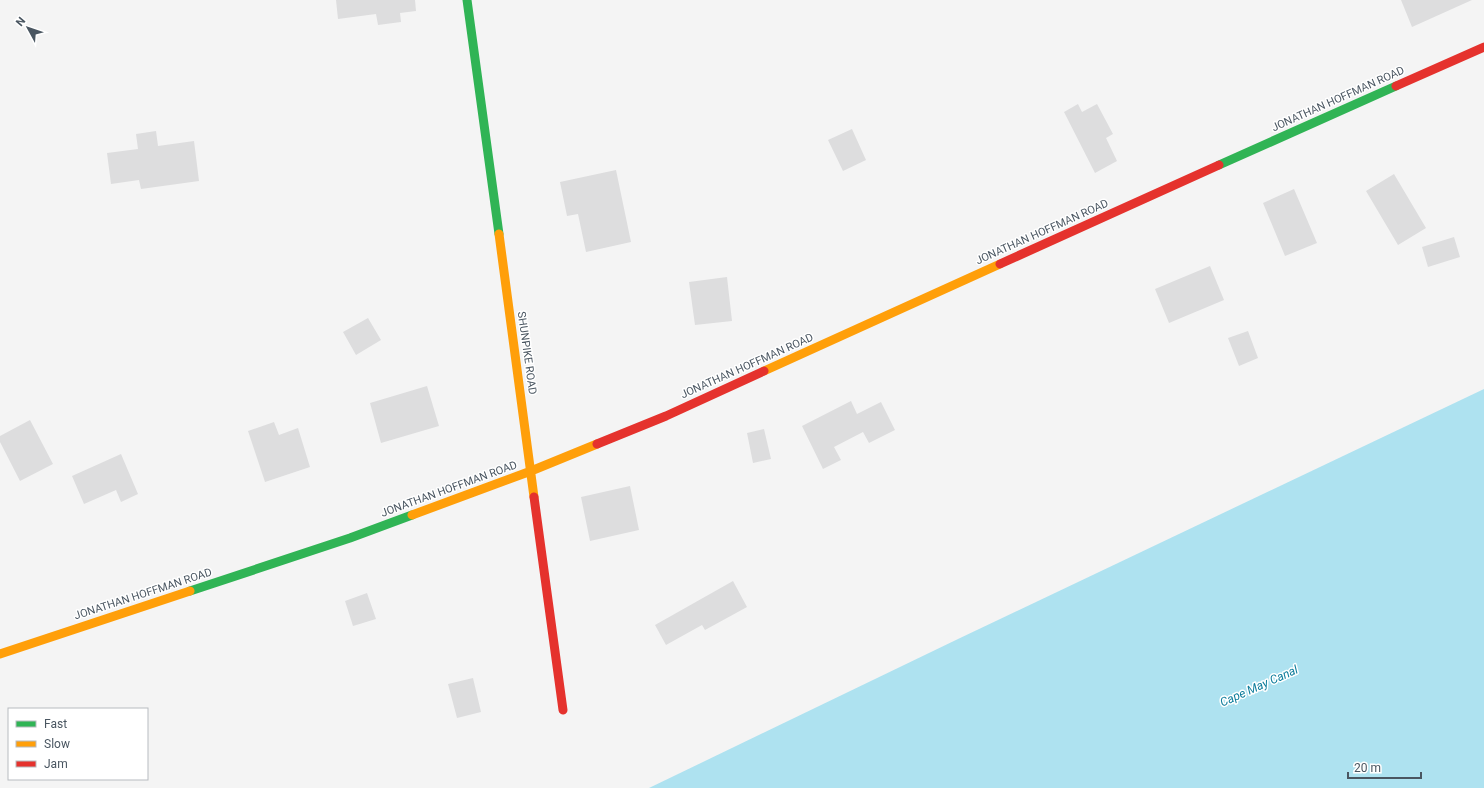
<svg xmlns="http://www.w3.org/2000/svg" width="1484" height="788" viewBox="0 0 1484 788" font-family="Roboto,sans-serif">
  <rect width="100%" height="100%" fill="#f4f4f4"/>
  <path fill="#aee2f0" d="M 1484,389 L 1484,788 L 649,788 L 958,639 Z"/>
  <path fill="#ddddde" d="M 336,0 L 415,0 L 416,11 L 400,13 L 401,22 L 378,25 L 376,14 L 338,19 Z
    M 1401,0 L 1472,0 L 1412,27 Z
    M 1078,104 L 1082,112 L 1097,104 L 1113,134 L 1106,138 L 1117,161 L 1095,173 L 1064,112 Z
    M 852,129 L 866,160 L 843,171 L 828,140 Z
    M 156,131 L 158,146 L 194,141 L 199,181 L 141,189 L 139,180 L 111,184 L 107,153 L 138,149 L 136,134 Z
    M 616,170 L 631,242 L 586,252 L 578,214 L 567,216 L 560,182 Z
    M 1394,174 L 1426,228 L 1398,245 L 1366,191 Z
    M 1294,189 L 1317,243 L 1285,256 L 1263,203 Z
    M 1454,237 L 1460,257 L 1428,267 L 1422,247 Z
    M 1210,266 L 1224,300 L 1169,323 L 1155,289 Z
    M 727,277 L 732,321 L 695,325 L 689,282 Z
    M 368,318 L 381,340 L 356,355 L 343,332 Z
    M 1248,331 L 1258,358 L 1239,366 L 1228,338 Z
    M 427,386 L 439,426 L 381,443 L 370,403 Z
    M 851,401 L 857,414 L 881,402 L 895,430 L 869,443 L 863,432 L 834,447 L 841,460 L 823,469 L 802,426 Z
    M 30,420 L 53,464 L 20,481 L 0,442 L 0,436 Z
    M 274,422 L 279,435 L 298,428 L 310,467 L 265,482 L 248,431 Z
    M 764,429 L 771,459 L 753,463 L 747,433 Z
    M 121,454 L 138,494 L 121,502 L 116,490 L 84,504 L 72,476 Z
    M 630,486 L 639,530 L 590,541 L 581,497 Z
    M 733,581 L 747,607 L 705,630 L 702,625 L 666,645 L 655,625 Z
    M 367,593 L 376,619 L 353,626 L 345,601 Z
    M 473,678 L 481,712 L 457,718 L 448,684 Z"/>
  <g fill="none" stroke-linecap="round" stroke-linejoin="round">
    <path stroke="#30b455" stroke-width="9" d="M 467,0 L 499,234
      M 1219,165 L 1396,86
      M 190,591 L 350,538 L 412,515"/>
    <path stroke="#ff9f0a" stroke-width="9" d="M 499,234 L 534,497
      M 764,371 L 1000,264
      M 412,515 L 531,471 L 597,444
      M 0,654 L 190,591"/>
    <path stroke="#e5322d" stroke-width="9" d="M 1396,86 L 1484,47
      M 1000,264 L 1219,165
      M 597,444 L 666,416 L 764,371
      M 534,497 L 563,710"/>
  </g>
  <g text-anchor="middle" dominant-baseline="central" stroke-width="3" stroke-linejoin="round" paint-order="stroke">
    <g font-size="11" fill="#4a5661" stroke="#fff">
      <text transform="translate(1338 99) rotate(-24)">JONATHAN HOFFMAN ROAD</text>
      <text transform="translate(1042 232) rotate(-24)">JONATHAN HOFFMAN ROAD</text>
      <text transform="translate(527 353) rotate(82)">SHUNPIKE ROAD</text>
      <text transform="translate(747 366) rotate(-24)">JONATHAN HOFFMAN ROAD</text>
      <text transform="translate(449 489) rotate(-20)">JONATHAN HOFFMAN ROAD</text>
      <text transform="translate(143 594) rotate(-18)">JONATHAN HOFFMAN ROAD</text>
    </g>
    <g font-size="12" font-style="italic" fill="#0c7c9b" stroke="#fff">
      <text transform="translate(1259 686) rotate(-24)">Cape May Canal</text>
    </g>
  </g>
  <rect x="8" y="708" width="140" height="72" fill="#ffffff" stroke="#b7bbc0"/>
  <rect x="16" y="721" width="20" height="6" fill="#30b455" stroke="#b7bbc0"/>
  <text x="44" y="728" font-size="12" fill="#4a5661">Fast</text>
  <rect x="16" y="741" width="20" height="6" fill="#ff9f0a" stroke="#b7bbc0"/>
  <text x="44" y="748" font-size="12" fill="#4a5661">Slow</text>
  <rect x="16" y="761" width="20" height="6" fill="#e5322d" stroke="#b7bbc0"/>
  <text x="44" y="768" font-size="12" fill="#4a5661">Jam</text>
  <g transform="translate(28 28) rotate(310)" stroke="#ffffff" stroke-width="3" paint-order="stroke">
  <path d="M0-3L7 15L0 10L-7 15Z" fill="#4a5661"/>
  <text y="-6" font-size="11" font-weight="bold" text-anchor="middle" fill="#4a5661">N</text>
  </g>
  <path d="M1348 772v6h73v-6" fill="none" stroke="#4a5661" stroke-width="2"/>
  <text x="1354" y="772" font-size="12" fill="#4a5661" stroke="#ffffff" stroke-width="3" paint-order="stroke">20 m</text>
</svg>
